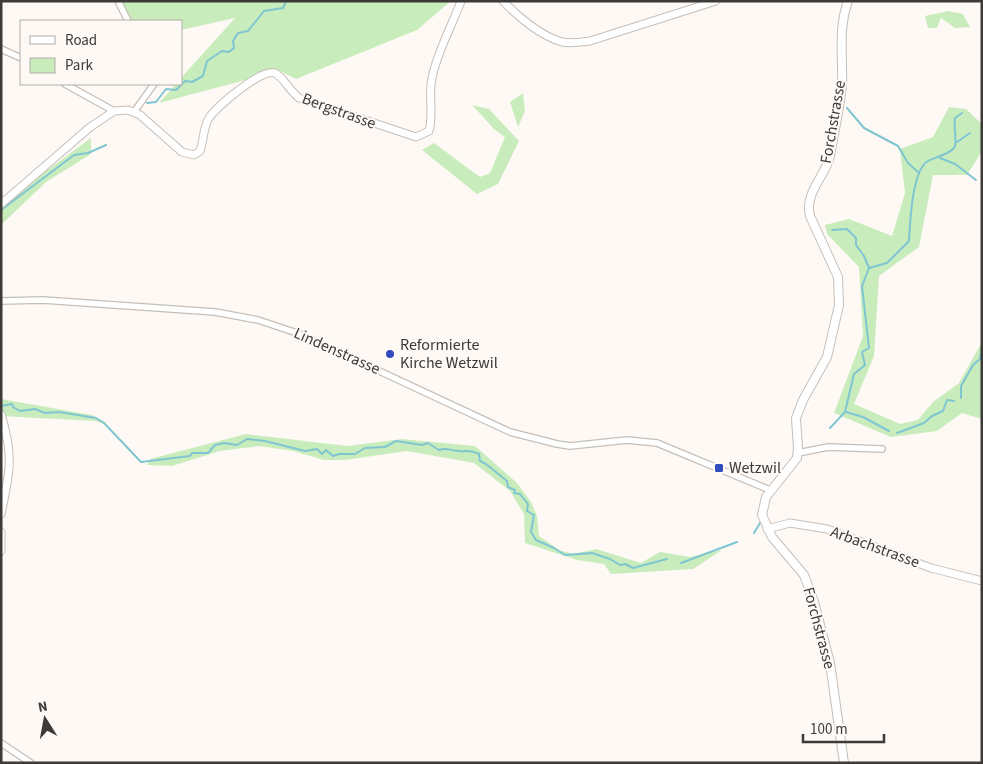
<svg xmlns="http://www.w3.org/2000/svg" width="983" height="764" viewBox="0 0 983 764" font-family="'Source Sans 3',sans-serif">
  <rect width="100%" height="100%" fill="#fef9f5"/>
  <path fill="#c9ecbd" d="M 118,1 L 451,1 L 417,30 L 296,79 L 274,68 L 253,78 L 159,103 L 176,84 L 181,84 L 181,78 L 235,18 L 181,30 L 181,21 L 128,21 Z
    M 948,11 L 963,14 L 970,27 L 955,28 L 941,18 L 937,28 L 928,28 L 925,16 Z
    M 523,93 L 525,111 L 518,127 L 510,102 Z
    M 472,105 L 489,109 L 519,141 L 498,184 L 477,194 L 422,150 L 434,143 L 480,177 L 490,173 L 505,137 L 494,129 Z
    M 949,107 L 966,109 L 982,124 L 982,151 L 967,175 L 933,175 L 919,247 L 879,276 L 874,356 L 854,404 L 900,424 L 918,420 L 933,402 L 959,383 L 982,342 L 982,419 L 962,413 L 937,431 L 891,437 L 834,413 L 863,336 L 859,267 L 827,234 L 825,225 L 849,219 L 892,236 L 905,193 L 900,149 L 933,137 Z
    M 91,138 L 91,154 L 46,182 L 1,225 L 1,206 L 8,199 Z
    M 1,399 L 92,415 L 105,422 L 107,425 L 95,421 L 1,416 Z
    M 246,434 L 347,446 L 402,439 L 475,446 L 517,483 L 531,502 L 537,516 L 539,536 L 559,550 L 573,554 L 596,549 L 641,563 L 660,552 L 690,557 L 722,550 L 693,569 L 611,574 L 604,564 L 577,560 L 525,543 L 524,514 L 510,491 L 474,463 L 407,451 L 345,460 L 324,460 L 293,451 L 259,446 L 220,451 L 172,466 L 147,465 L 150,459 Z"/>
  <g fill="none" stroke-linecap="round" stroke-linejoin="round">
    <path stroke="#7fc6d1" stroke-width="2" d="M 147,103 L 156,102 L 166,89 L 176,90 L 185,81 L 192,82 L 203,76 L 207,61 L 222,51 L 229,52 L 234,48 L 233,41 L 238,33 L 248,31 L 264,11 L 283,8 L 286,1
      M 847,108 L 864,128 L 898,146 L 908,163 L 918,172
      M 957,142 L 970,133
      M 940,158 L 955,164 L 976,180
      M 1,210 L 74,155 L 88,153 L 106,145
      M 832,230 L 847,229 L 856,238 L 856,245 L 864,256 L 869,268
      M 961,398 L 961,386 L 973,365 L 980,359 L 982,347
      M 1,406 L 12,404 L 13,407 L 20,411 L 35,409 L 45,413 L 59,412 L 96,418 L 104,423 L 141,462 L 190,456 L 192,453 L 208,453 L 215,445 L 224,443 L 237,445 L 247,439 L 265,441 L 305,451 L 317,449 L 322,454 L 326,450 L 333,456 L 339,454 L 355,454 L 365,448 L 385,447 L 396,441 L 422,445 L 428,443 L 439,450 C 447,447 451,451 459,451 C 469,452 467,449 479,454 L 480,461 L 486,464 L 507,481 L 508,487 L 515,490 L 514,493 L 520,494 L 528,504 L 527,511 L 534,515 L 531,532 L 536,540 L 554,548 L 565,555 L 592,553 L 610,559 L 620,565 L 625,564 L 633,568 L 667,559
      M 846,412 L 863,417 L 889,431
      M 830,428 L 845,412 L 854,374 L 865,365 L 862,352 L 869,348 L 862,286 L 869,268 L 887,263 L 909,241 C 910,223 912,170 928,161 C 935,157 948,155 954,148 C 958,144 953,126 955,118 L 962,113
      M 897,433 L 924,423 L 932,416 L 943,411 L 947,400 L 954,401
      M 754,533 L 760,523
      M 681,563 L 737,542"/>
    <g stroke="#c5bfba" stroke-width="8">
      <path id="minor" d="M 118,1 L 128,21
        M 1,49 L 21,58
        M 65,84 L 114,111
        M 134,112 L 154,84
        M 1,301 L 43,300 L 215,312 L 258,320 L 300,334 L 510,432 L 557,444 L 570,446 L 627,440 L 657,443 L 770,490
        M 798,453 L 828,447 L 882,449
        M 1,743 L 31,763"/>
    </g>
    <g stroke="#c5bfba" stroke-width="9">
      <path id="tertiary" d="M 503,1 C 518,17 541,36 562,42 C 571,44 581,42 590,41 L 716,1
        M 1,204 L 89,128 L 114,111 L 128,110 L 140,115 L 182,152 L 194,155 L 200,151 C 204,140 203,127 209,118 C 217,106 262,68 275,73 C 283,77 290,91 299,98 L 416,137 L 429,131 C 434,113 428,96 432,78 C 437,52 452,26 461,1
        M 1,414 C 14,457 10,472 1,514
        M 767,529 L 790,523 L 827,529 L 931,568 L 982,581
        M 1,532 L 1,551"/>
    </g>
    <g stroke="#c5bfba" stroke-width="10">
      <path id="secondary" d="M 844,763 L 830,663 L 814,602 L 804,575 L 772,537 L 762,515 L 766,497 L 797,458 L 798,448 L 796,418 L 803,400 L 827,357 L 839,305 L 838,277 L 810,216 C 804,193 825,177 830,156 C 834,132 840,108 842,84 C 843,55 838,29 848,1"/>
    </g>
    <use href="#minor" stroke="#fff" stroke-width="5.5"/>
    <use href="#tertiary" stroke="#fff" stroke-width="7"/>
    <use href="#secondary" stroke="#fff" stroke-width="8"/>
  </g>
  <g fill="#304bbc" stroke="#fef9f5" stroke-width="2">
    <circle cx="390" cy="354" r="5"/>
    <rect x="714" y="463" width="10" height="10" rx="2.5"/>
  </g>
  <g text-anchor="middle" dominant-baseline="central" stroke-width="4" stroke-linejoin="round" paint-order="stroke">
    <g font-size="16" fill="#3d3a38" stroke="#fef9f5">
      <text transform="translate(339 111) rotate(20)">Bergstrasse</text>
      <text transform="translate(833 122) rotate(-80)">Forchstrasse</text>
      <text transform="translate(337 351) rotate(24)">Lindenstrasse</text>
      <text transform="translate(875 547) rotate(20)">Arbachstrasse</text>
      <text transform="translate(819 628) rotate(75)">Forchstrasse</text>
    </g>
    <g font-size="16" fill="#3d3a38" stroke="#fef9f5" text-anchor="start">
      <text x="400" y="345">Reformierte<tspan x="400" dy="18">Kirche Wetzwil</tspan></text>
      <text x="729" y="468">Wetzwil</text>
    </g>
  </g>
  <rect width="983" height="764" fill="none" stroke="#3d3a38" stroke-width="5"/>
  <rect x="20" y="20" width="162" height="65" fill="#fef9f5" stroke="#b1ada9"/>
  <rect x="30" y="36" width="25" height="8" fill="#ffffff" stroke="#b1ada9"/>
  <text x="65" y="45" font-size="15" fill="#3d3a38">Road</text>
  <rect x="30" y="58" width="25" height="15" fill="#c9ecbd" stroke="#b1ada9"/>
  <text x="65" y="70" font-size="15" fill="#3d3a38">Park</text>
  <g transform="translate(45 719) rotate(349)" stroke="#fef9f5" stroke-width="4" paint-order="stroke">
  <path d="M0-4L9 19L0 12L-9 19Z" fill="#3d3a38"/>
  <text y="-8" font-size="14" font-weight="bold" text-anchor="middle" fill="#3d3a38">N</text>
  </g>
  <path d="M803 734v8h81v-8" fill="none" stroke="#3d3a38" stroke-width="2.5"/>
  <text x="810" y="734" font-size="15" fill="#3d3a38" stroke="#fef9f5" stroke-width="4" paint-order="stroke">100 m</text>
</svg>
